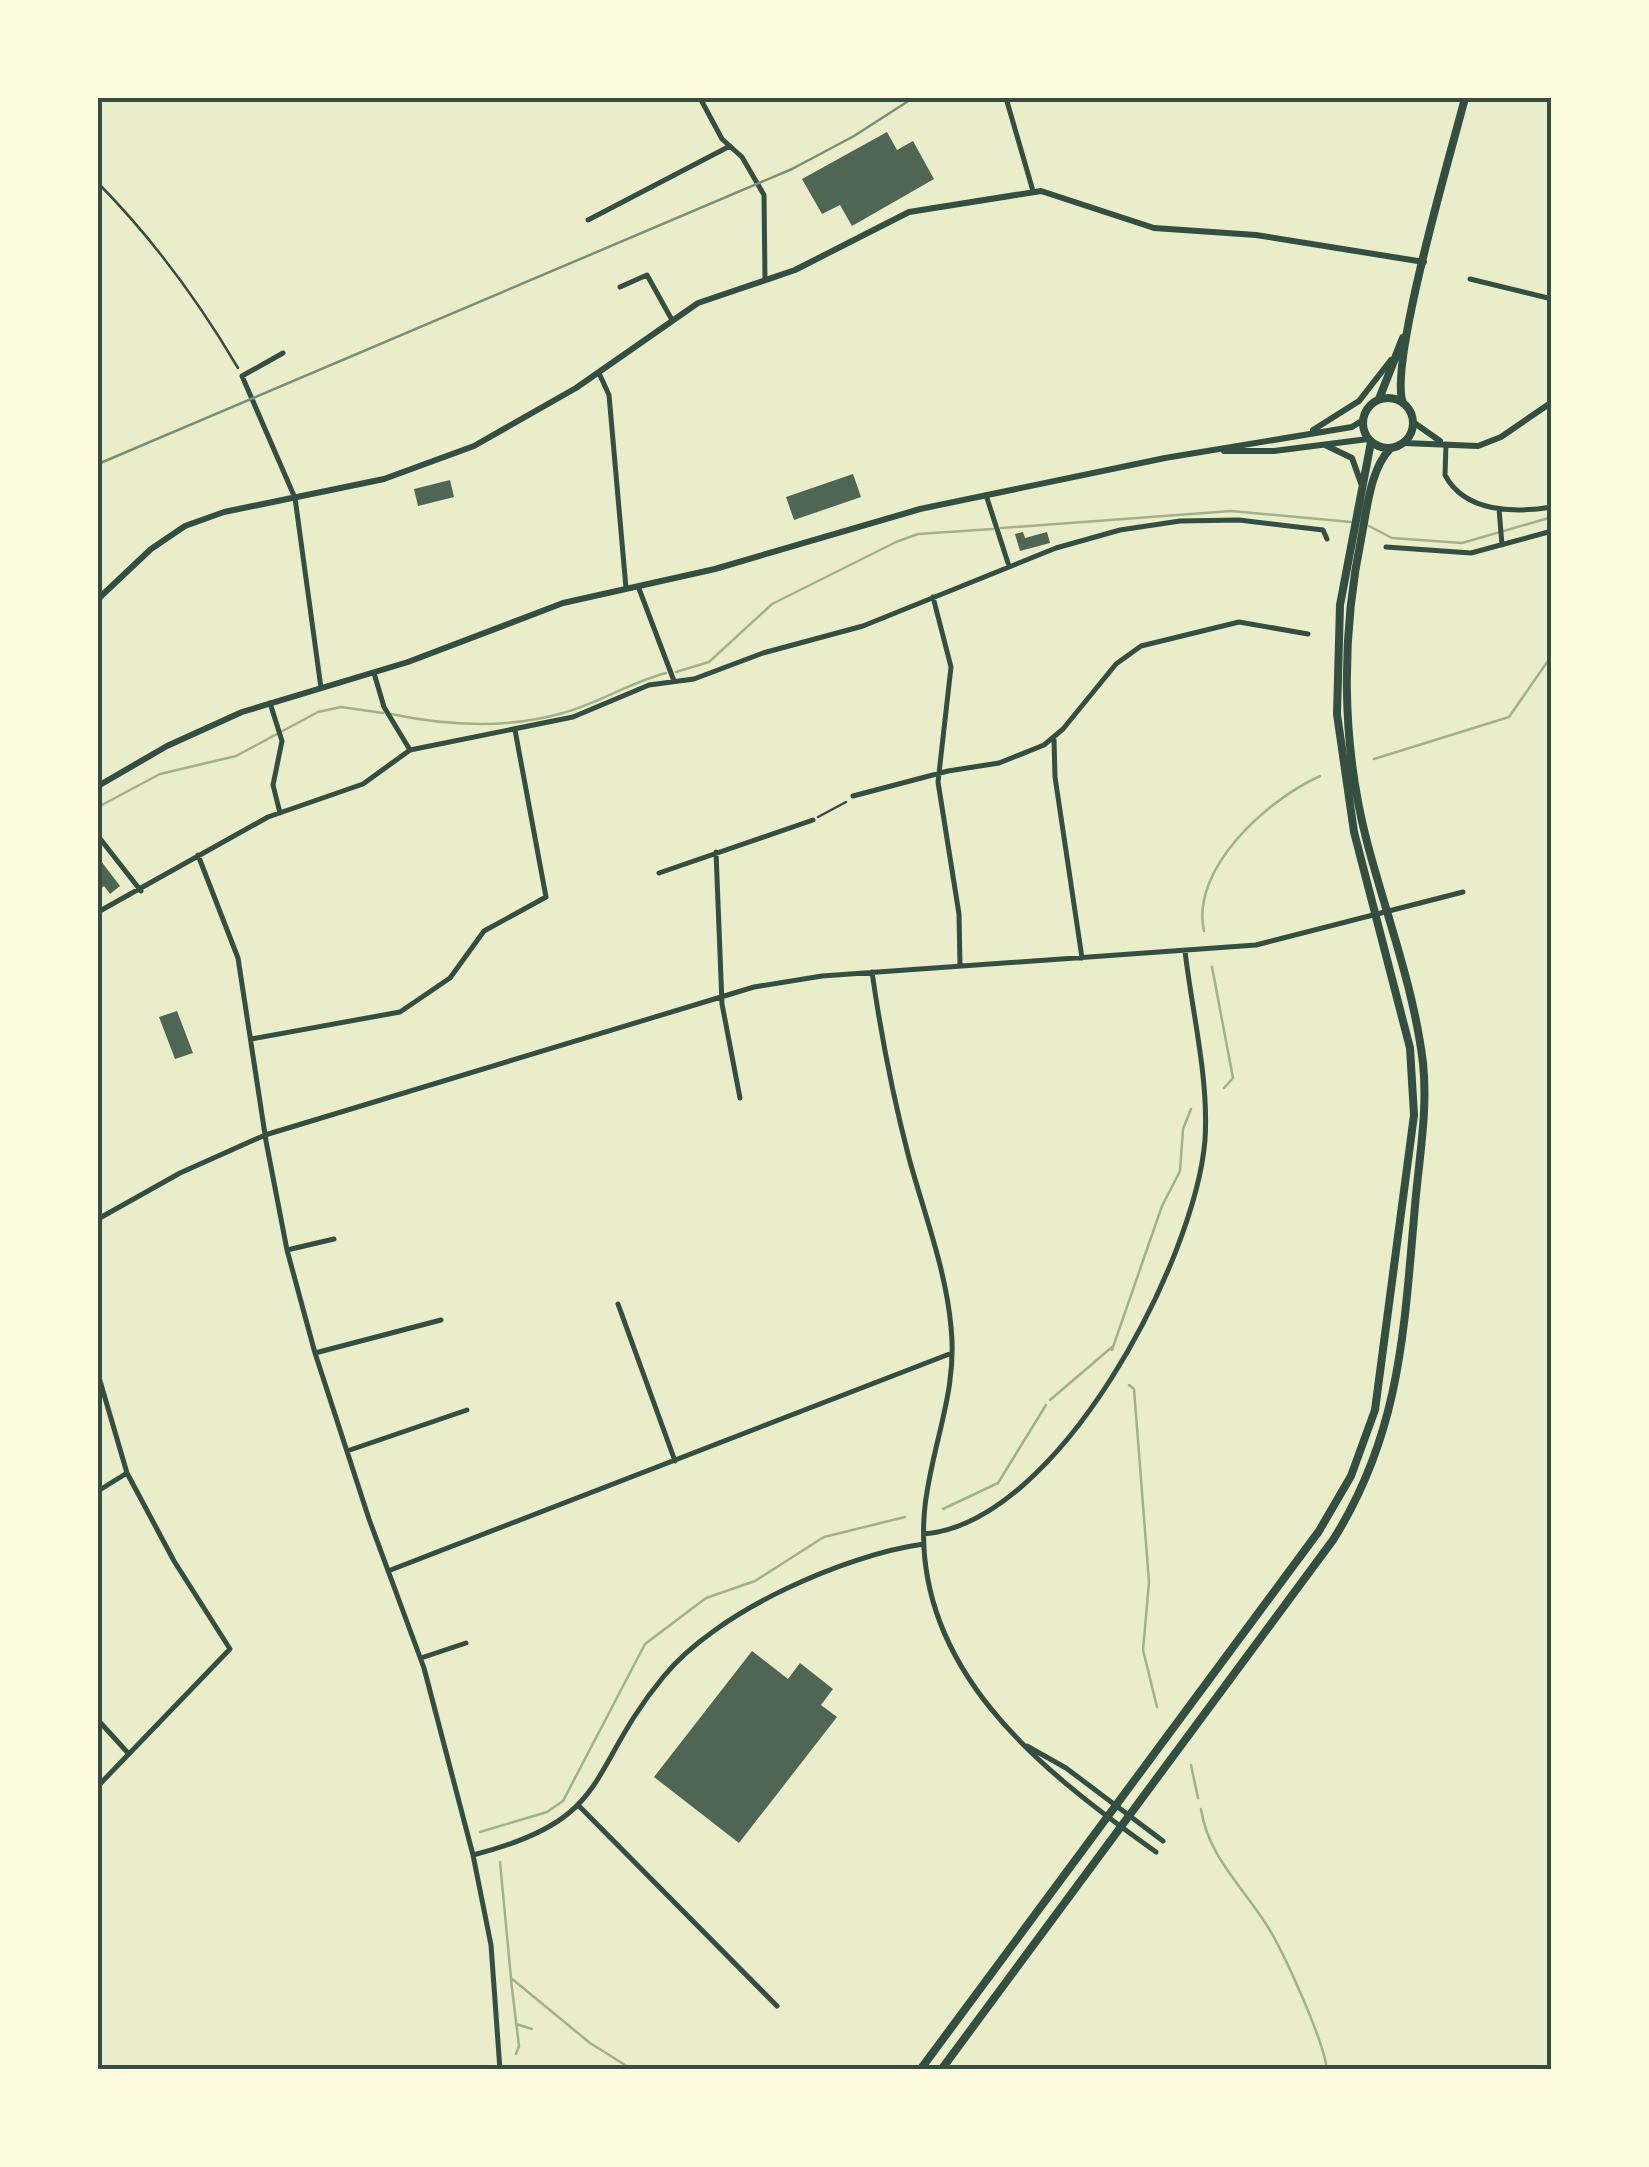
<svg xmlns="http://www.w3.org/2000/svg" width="1649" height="2167" viewBox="0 0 1649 2167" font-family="Mulish,sans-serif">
  <rect width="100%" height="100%" fill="#e9edc9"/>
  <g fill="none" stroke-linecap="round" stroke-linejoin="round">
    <path stroke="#a3b18a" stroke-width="2.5" d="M 1369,526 L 1392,538 L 1462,543 L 1552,517
      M 1001,528 L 1231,511 L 1351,522
      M 676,672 L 709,662 L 772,604 L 896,542 L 918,534 L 993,529
      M 391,714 C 448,726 507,729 563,713 C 599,703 631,682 666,673
      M 1374,759 L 1509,717 L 1552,655
      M 98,807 L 160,774 L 236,756 L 318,712 L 341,707 L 383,713
      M 1204,931 C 1190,869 1267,800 1320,776
      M 1212,967 L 1233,1078 L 1224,1088
      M 1112,1350 L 1162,1206 L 1180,1171 L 1183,1129 L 1191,1109
      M 1129,1385 L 1134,1389 L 1149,1582 L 1143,1650 L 1157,1707
      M 1050,1400 L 1112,1347
      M 943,1509 L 998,1483 L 1046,1405
      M 1191,1765 L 1198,1798
      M 1201,1809 C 1208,1856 1242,1886 1266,1924 C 1283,1950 1324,2041 1327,2070
      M 480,1832 L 547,1812 L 563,1801 L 645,1644 L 706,1598 L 755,1581 L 824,1537 L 905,1517
      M 500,1862 L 511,1978 L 590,2043 L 633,2070
      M 511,1980 L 519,2046 L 516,2054
      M 516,2024 L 532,2029"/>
  </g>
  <path fill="#4f6655" d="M 887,132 L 897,150 L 913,141 L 934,179 L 852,226 L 840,205 L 822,214 L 802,179 Z
    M 853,474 L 861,497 L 794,520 L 786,497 Z
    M 450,480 L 454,497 L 418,506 L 414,489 Z
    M 1023,532 L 1025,538 L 1047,532 L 1050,543 L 1020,551 L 1015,534 Z
    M 98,857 L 120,886 L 110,894 L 104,886 L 98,891 Z
    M 177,1011 L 193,1053 L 175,1059 L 159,1017 Z
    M 752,1651 L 788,1679 L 800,1663 L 833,1689 L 821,1705 L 837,1717 L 739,1843 L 654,1777 Z"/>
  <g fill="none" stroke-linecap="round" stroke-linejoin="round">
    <path stroke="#344e41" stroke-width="2.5" d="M 98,183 C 153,239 198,300 238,368
      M 818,817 L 846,802"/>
    <path stroke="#344e41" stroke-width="5" d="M 700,98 L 722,139 L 742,157 L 764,195 L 765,280
      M 1006,98 L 1033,191
      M 588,220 L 730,146
      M 1470,279 L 1552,299
      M 620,287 L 647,275 L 672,320
      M 283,353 L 242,376 L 295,498 L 321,688
      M 599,373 L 609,395 L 626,588
      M 1446,444 L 1445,475 C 1465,513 1515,513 1552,507
      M 986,495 L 1008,563
      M 1499,509 L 1502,545
      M 1386,547 L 1471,553 L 1552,531
      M 638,586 L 674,681
      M 933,597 L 951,667 L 938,782 L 959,914 L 960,966
      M 374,673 L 384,707 L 410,750
      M 270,703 L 282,741 L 273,785 L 280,813
      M 1054,739 L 1055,777 L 1082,958
      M 853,796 L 948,771 L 999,763 L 1044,745 L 1063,729 L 1116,664 L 1141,646 L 1239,622 L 1308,634
      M 98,836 L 141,891
      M 716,852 L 722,1004 L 740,1098
      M 198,855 L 238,958 L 266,1141 L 287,1250 L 315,1353 L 369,1519 L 424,1668 L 473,1855 L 491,1945 L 500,2070
      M 659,873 L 813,820
      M 98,912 L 268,817 L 363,784 L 410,750 L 573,717 L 649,685 L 694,679 L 763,653 L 863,626 L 1056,548 L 1120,530 L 1180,521 L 1239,520 L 1323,530 L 1327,539
      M 872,972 C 881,1035 893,1097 909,1158 C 924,1213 946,1270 951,1327 C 958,1391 932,1444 925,1506 C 908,1666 1039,1769 1156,1852
      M 251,1039 L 400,1012 L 450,978 L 484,931 L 546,897 L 515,730
      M 98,1219 L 180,1173 L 265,1135 L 754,987 L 822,976 L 1256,945 L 1463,892
      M 287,1250 L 334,1239
      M 618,1304 L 675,1461
      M 315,1353 L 441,1320
      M 98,1374 L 127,1473 L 174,1561 L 230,1649 L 98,1786
      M 347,1451 L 467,1410
      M 98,1491 L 127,1473
      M 924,1534 C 1059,1523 1195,1261 1205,1140 C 1209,1078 1192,1012 1185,951
      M 388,1571 L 952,1353
      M 421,1658 L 466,1643
      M 98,1720 L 128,1753
      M 1027,1746 L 1066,1768 L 1163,1841
      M 580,1807 L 777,2006
      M 473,1855 C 615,1819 585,1771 664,1676 C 716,1612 843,1555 924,1544"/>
    <path stroke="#344e41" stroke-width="6" d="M 1413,422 L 1440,441
      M 1313,430 L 1359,401 L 1391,360
      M 1404,443 L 1478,446 L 1501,437 L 1552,402
      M 1325,445 L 1352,458 L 1361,483
      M 1224,451 L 1274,451 L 1368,439
      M 98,599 L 151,549 L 185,526 L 224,512 L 384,479 L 474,446 L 576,388 L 698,303 L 795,270 L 909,212 L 1041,191 L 1154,228 L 1256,235 L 1424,262
      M 98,786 L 167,746 L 242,712 L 408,662 L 563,603 L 715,569 L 920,509 L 1165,458 L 1352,427 L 1363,420"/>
    <path stroke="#344e41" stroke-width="8" d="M1363 423a25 25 0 1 1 50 0a25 25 0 1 1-50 0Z
      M 1379,399 L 1403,338
      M 1403,403 C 1388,365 1452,149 1465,98
      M 920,2070 L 1319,1531 L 1351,1476 L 1375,1410 L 1414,1115 L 1410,1048 L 1354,832 L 1337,714 L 1340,605 L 1371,442
      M 941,2070 L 1333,1540 C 1401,1432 1404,1329 1415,1206 C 1419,1158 1428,1111 1423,1063 C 1414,988 1386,914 1367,842 C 1341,742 1341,635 1362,534 C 1367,508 1371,468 1390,449"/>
    <path stroke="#7c8e77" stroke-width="2.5" d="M 98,464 L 792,169 L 854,136 L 913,98"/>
  </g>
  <rect width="1649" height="2167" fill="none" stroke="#fefae0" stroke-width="200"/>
  <rect x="100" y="100" width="1449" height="1967" fill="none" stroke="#344e41" stroke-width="4"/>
</svg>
